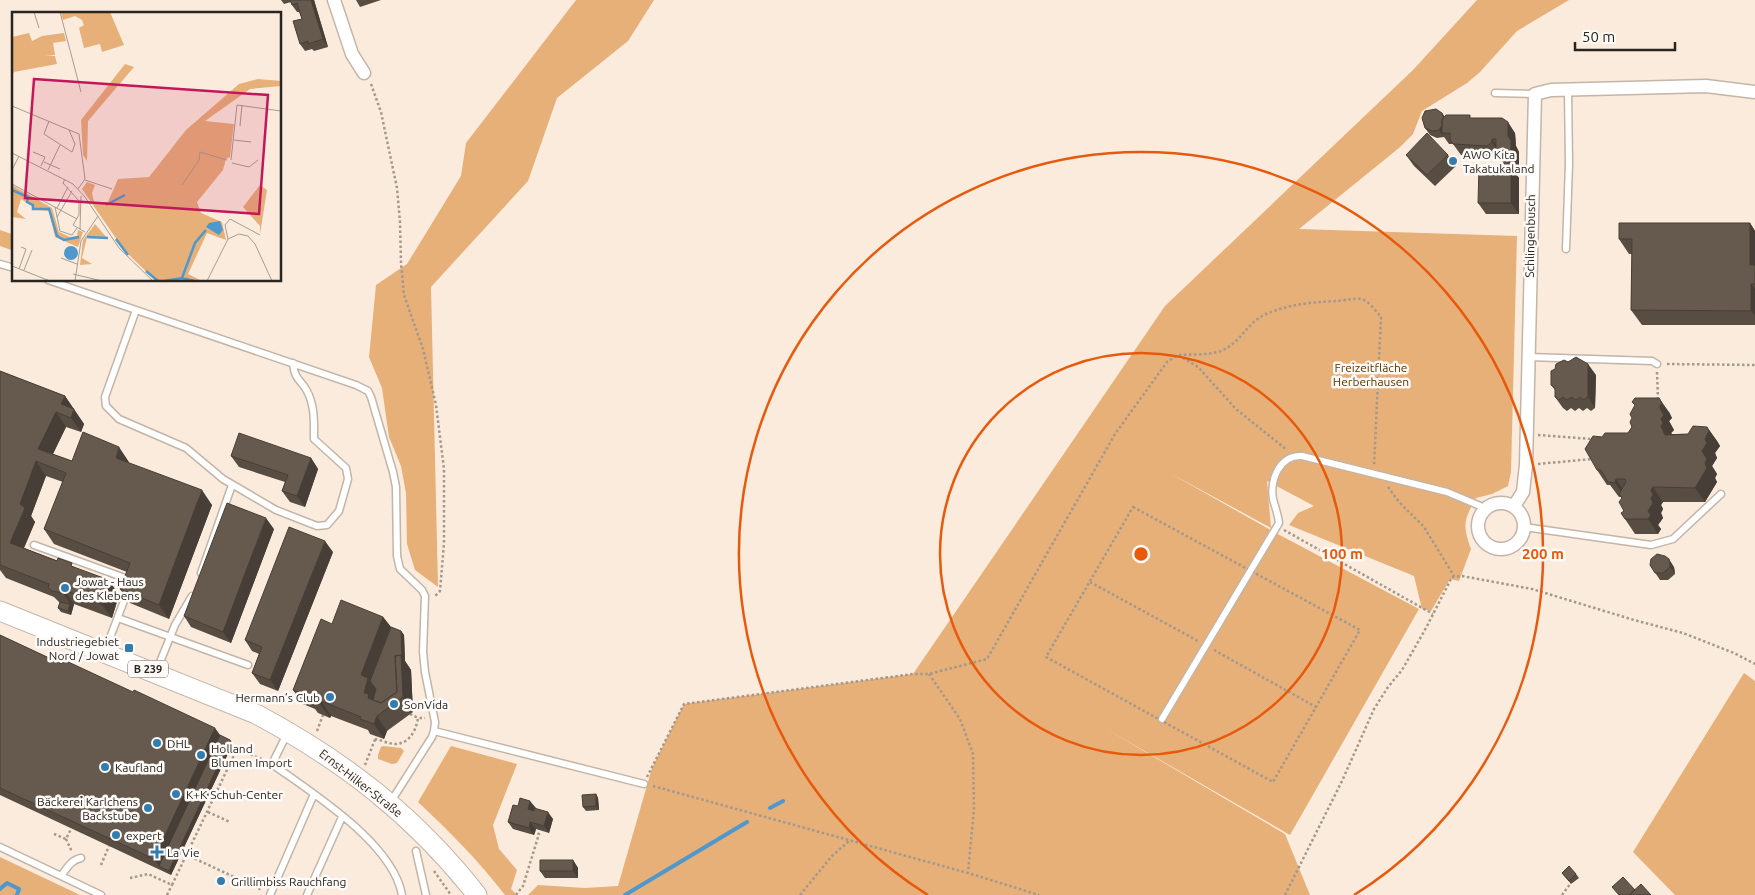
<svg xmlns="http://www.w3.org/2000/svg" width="1755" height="895" viewBox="0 0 1755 895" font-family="Ubuntu,sans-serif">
  <rect width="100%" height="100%" fill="#faebdc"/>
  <path fill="#e6b078" d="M 576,0 L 654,0 L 628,41 L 557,98 L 528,181 L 431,287 L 438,587 L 415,570 L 407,544 L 406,493 L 401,466 L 389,437 L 382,388 L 369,357 L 376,285 L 407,264 L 461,176 L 466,143 Z
    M 1477,0 L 1569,0 L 1517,31 L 1480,72 L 1467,83 L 1422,111 L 1413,134 L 1399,148 L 1299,229 L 1517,236 L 1511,472 L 1508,486 L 1492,494 L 1476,498 C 1464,520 1462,524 1471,549 L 1459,581 L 1450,579 L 1431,611 L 1422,609 L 1414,576 L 1289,525 L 1298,513 L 1314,506 L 1267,481 L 1271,528 L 1168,472 L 1274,532 L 1419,609 L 1290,835 L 1103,727 L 1285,834 L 1310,895 L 528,895 L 538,885 L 585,888 L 618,886 L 652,768 L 684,704 L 913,674 L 1165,306 L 1413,70 Z
    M 0,230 L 14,235 L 14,251 L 0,246 Z
    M 1744,673 L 1755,681 L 1755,895 L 1675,895 L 1633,852 Z
    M 383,746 L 401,748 L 404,751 L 397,763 L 392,764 L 378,759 L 378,755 L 381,747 Z
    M 451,746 L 517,764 L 493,825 L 499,849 L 517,870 L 511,889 L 517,895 L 505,895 C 478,860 450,832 418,802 Z
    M 0,857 L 80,895 L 0,895 Z"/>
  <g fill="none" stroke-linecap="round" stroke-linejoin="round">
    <path stroke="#4f98cd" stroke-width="4" d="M 770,808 L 783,801
      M 0,889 L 7,883 L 19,889 L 17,895
      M 625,895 L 747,822"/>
    <g stroke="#c3b5a7" stroke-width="9">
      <path id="lane" d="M 1495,93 L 1535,94
        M 1566,249 L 1569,164 L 1568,90
        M 0,264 L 14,268
        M 48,280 L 356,385 L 368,391 L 371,397 L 393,472 L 396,487 L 397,556 L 400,569 L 422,590 L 425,596 L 423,652 L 425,672 L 435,722 L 434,731 L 432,737 L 390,803
        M 136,310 L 105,397 L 106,406 L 119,419 L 186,448 L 223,479 L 276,510 L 317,526 L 327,525 L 339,511 L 348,479 L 346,468 L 314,439 C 314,423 315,406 307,391 C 300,378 295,381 293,363
        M 1528,357 L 1652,361 L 1657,364
        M 1524,527 L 1651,545 L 1673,539 L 1721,494
        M 34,545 L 125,578 L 130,585 L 105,651
        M 201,573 L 232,485
        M 118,618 L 248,665
        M 156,672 L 175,625 L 192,596
        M 1162,719 L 1279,523 C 1278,514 1275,507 1273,499 C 1270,480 1279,455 1302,456 L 1447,492 L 1485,508
        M 434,731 L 644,784
        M 287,734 L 272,764 C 312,793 393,843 402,895
        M 0,847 L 101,895
        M 416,851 L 426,895
        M 61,876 C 67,868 71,860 81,858
        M 270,895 L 314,794
        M 307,895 L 342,817"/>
    </g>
    <g stroke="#c3b5a7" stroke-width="15">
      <path id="street" d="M 334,0 L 352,54 L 364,73
        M1478 526a23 23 0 1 1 46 0a23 23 0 1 1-46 0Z
        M 1514,506 L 1523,492 L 1526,465 L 1535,94 L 1551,90 L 1706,86 L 1755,92"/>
    </g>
    <g stroke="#c3b5a7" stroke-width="21">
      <path id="primary" d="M 0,611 L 256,714 C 344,761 415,816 477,895"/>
    </g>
    <path stroke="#a3988d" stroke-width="2.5" stroke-dasharray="2.5 2.5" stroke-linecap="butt" d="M 371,84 L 381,112 L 397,188 L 400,222 L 401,263 L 404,295 L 423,349 L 436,405 L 444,469 L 444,543 L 440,591 L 434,597
      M 1179,355 C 1194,354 1214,356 1227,348 C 1242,339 1248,323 1264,315 C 1288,304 1313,302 1338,301 C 1346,300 1354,298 1361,299 C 1369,301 1376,311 1381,317 L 1374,466
      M 1667,364 L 1755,365
      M 1657,372 L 1658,399
      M 1538,435 L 1592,439
      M 1538,464 L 1592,459
      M 1388,487 L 1399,502 L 1424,527 L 1454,576
      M 1133,507 L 1360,630 L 1273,782 L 1046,657 Z
      M 1284,530 L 1433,614
      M 1090,582 L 1198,641
      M 1214,650 L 1316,707
      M 929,674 L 960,719 L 973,754 L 974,809 L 968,873
      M 410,714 L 418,718
      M 317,731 L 323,715
      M 375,739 C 381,740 389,744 396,744 C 410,743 416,730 418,718 L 425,718
      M 365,765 L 376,737
      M 647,777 L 684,704 L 913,674 L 929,674 L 987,659 L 1115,434 L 1167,362 L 1178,355 L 1198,367 L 1236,409 L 1287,450
      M 653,786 L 968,873 L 1039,895
      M 208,812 L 230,822
      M 54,834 L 66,839 L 71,829
      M 66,839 L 72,852
      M 183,850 L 187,855 L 262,890
      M 101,865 L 109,846
      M 434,871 L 451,895
      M 130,878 L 148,874 L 172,885 L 237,749 L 264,760
      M 167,895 L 172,885
      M 516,895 L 523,886 L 539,834 L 535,832
      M 800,895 L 832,856 L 849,841
      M 1285,895 L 1342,781 L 1374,709 L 1388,687 L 1402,670 L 1426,628 L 1452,577 L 1462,576 L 1532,589 L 1634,620 L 1683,633 L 1734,653 L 1755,664
      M 1562,895 L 1570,884"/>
    <use href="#lane" stroke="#fff" stroke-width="6"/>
    <use href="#street" stroke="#fff" stroke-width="12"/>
    <use href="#primary" stroke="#fff" stroke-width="19"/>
  </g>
  <path fill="#584d43" d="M 281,0 L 314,0 L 328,47 L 314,51 L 312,49 L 305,51 L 300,44 L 302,19 L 299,12 L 297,12 L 292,5 L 291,2 L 284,4 Z
    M 356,0 L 381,0 L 360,7 Z
    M 1445,117 L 1472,118 L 1515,133 L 1516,146 L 1519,152 L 1519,170 L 1513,170 L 1519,178 L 1519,214 L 1486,214 L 1478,203 L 1505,167 L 1496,155 L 1495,157 L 1461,155 L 1453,144 L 1449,144 L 1444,137 L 1437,138 L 1430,135 L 1425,128 Z
    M 1406,155 L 1448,155 L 1456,166 L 1435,186 L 1414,166 Z
    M 1750,223 L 1755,231 L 1755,325 L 1642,325 L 1631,310 L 1632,254 L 1629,254 L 1619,239 Z
    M 0,371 L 65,396 L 84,424 L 81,432 L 66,427 L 53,454 L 72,461 L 129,462 L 129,463 L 212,505 L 169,619 L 130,603 L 120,589 L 127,572 L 54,544 L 44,529 L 63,482 L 46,476 L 31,516 L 35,522 L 24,548 L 74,567 L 119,595 L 112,618 L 74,604 L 71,615 L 61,612 L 58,608 L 60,603 L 54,597 L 6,578 L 0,570 Z
    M 1596,375 L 1595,408 L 1591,411 L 1587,408 L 1583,411 L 1579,408 L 1575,411 L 1571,408 L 1567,411 L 1563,408 L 1555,397 L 1555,390 L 1551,385 Z
    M 1669,412 L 1672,418 L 1669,421 L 1674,430 L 1671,433 L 1672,434 L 1688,434 L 1707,427 L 1717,441 L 1720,446 L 1715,453 L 1717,458 L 1712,466 L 1717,474 L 1715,478 L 1717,482 L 1705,502 L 1663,502 L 1661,505 L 1663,509 L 1661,513 L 1663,518 L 1658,525 L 1661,529 L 1658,534 L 1635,534 L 1625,519 L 1621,497 L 1619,497 L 1610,485 L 1607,485 L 1597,470 L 1602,437 L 1628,433 L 1632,427 L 1632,418 Z
    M 231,456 L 311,458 L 318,469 L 305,507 L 290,502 L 282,491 L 285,482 L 239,467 Z
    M 274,529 L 231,643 L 191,627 L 184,616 Z
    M 333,552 L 278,691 L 260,684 L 252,673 L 259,654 L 252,651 L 245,640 Z
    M 1650,565 L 1674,567 L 1675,574 L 1668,580 L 1660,580 Z
    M 383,617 L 391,627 L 401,631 L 404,635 L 405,661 L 411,670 L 413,712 L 387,731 L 384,739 L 370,734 L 368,730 L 331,716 L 330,718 L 318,713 L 315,709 L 303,704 L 293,690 L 332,624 Z
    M 0,635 L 62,664 L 230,740 L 233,743 L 171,875 L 0,795 Z
    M 596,794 L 598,798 L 599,810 L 586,811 L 583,807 Z
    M 518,806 L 536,809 L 553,819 L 549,833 L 536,829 L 534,835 L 513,829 L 508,822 Z
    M 573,860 L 578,868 L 578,878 L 545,878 L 540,871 Z
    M 1562,873 L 1576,874 L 1579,878 L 1571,884 Z"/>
  <path fill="#473f37" d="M 311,0 L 314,0 L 328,47 L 323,39 Z
    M 1442,113 L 1447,120 L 1442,133 L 1444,137 L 1439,130 Z
    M 1508,122 L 1515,133 L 1516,146 L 1519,152 L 1519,170 L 1511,159 L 1508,136 Z
    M 1492,139 L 1500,150 L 1499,153 L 1492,142 Z
    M 1511,167 L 1519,178 L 1519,214 L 1511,203 Z
    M 1750,223 L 1755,231 L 1755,273 L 1750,265 Z
    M 1751,284 L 1755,289 L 1755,316 L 1751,311 Z
    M 1588,364 L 1596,375 L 1595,408 L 1588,397 Z
    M 65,396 L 84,424 L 81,432 L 61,404 Z
    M 1659,398 L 1669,412 L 1672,418 L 1669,421 L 1674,430 L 1671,433 L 1674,437 L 1665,435 L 1661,426 Z
    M 56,412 L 66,427 L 48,464 L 38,449 Z
    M 1707,427 L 1717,441 L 1720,446 L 1715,453 L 1717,458 L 1712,466 L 1717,474 L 1715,478 L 1717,482 L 1705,502 L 1695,488 L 1705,463 L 1702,451 Z
    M 119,447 L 129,462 L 126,472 L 116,458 Z
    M 311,458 L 318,469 L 305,507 L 297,496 Z
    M 36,461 L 46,476 L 31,516 L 35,522 L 20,557 L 10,543 L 20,504 Z
    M 1616,479 L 1626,494 L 1625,497 L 1615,483 Z
    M 1653,487 L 1663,502 L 1661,505 L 1663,509 L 1661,513 L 1663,518 L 1658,525 L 1661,529 L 1658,534 L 1648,519 L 1648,511 L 1651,498 L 1651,490 Z
    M 202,490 L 212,505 L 169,619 L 159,605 Z
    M 266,518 L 274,529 L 231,643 L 223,632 Z
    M 325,541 L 333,552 L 278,691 L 270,680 Z
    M 1669,559 L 1674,567 L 1675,574 L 1670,567 Z
    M 109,580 L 119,595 L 112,618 L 101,604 Z
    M 64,590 L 74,604 L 73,608 L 63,593 Z
    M 70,604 L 73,608 L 71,615 L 68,611 Z
    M 383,617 L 394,631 L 379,693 L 379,710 L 364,693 L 361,675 Z
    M 401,631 L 404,635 L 405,661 L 411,670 L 413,712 L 403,697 L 401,655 Z
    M 321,701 L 331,716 L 330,718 L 320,704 Z
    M 377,716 L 387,731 L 384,739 L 374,724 Z
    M 215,728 L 223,739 L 159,866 L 154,859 Z
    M 230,740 L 233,743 L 171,875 L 169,871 Z
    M 596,794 L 598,798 L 599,810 L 596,806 Z
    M 530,801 L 536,808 L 533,817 L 528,809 Z
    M 548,812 L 553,819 L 549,833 L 544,826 Z
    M 530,822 L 536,829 L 534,835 L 529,828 Z
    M 573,860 L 578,868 L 578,878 L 573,871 Z"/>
  <path fill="#665a4e" stroke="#473f37" d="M 290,0 L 311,0 L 323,39 L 308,44 L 308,41 L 300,44 L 293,21 L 302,19 L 297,3 L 292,5 Z
    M 1436,109 L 1442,113 L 1444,118 L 1442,119 L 1442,126 L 1439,130 L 1432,131 L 1425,128 L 1422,118 L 1425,111 Z
    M 1446,115 L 1470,115 L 1470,118 L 1502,118 L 1508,122 L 1508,136 L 1511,141 L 1511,159 L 1500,159 L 1496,155 L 1496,139 L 1492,139 L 1492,142 L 1487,146 L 1453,144 L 1450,140 L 1450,133 L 1442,133 L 1442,119 Z
    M 1427,133 L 1448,155 L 1427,175 L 1406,155 Z
    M 1479,166 L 1511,167 L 1511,203 L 1478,203 Z
    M 1619,223 L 1750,223 L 1750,265 L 1755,265 L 1755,284 L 1751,284 L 1751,311 L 1631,310 L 1632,239 L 1619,239 Z
    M 1576,357 L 1588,364 L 1588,397 L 1583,400 L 1580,397 L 1576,400 L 1572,397 L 1567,400 L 1563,397 L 1559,400 L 1555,397 L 1555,388 L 1551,385 L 1551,371 L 1555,369 L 1556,364 L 1564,360 L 1568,362 Z
    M 0,371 L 65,396 L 61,404 L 74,409 L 71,418 L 56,412 L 38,449 L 72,461 L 83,432 L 119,447 L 116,458 L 202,490 L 159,605 L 120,589 L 130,563 L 44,529 L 66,473 L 36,461 L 20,504 L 25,508 L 10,543 L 57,561 L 58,558 L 72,563 L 71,566 L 109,580 L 101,604 L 64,590 L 63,593 L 52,591 L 48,588 L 49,584 L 0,565 Z
    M 1635,398 L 1659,398 L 1662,403 L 1659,407 L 1664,415 L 1661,419 L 1663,423 L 1661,426 L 1665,435 L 1688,434 L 1693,426 L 1707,427 L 1709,431 L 1705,439 L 1707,443 L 1702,451 L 1707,459 L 1705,463 L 1707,468 L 1695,488 L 1653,487 L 1651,490 L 1653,495 L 1651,498 L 1653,503 L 1648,511 L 1651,515 L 1648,519 L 1625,519 L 1621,513 L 1624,511 L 1619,502 L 1622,498 L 1619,494 L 1626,482 L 1625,479 L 1616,479 L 1615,483 L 1608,482 L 1601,470 L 1597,470 L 1585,449 L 1593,436 L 1602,437 L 1605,433 L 1628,433 L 1632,427 L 1630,422 L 1632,418 L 1630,414 L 1635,405 L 1632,402 Z
    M 239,433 L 311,458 L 297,496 L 282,491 L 288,475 L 231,456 Z
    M 227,503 L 266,518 L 223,632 L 184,616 Z
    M 289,527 L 325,541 L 270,680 L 252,673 L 262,647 L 245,640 Z
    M 1657,554 L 1665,556 L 1669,559 L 1670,567 L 1663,573 L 1655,573 L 1650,565 L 1651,559 Z
    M 341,600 L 383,617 L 361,675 L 368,678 L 364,693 L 369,694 L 368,698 L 381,703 L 397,692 L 395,656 L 401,655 L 403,697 L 377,716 L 374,724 L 360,719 L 361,717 L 321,701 L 320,704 L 307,698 L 308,696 L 293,690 L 321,619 L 332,624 Z
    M 60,602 L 70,604 L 68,611 L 58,608 Z
    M 391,627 L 401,631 L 402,657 L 401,655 L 395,656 L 397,692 L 381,703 L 373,700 L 376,689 L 370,681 Z
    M 0,635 L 62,664 L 64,660 L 133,692 L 134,690 L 215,728 L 154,859 L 0,788 Z
    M 220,735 L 230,740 L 169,871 L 159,866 Z
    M 596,794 L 596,806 L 583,807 L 582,795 Z
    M 520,798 L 530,801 L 528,809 L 534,811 L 534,808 L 548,812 L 544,826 L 530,822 L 529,828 L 508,822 L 513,805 L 518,806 Z
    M 540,860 L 573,860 L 573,871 L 540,871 Z
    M 1569,866 L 1576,874 L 1569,881 L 1562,873 Z
    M 1623,877 L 1635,890 L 1629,895 L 1619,895 L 1612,887 Z
    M 1641,884 L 1651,895 L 1629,895 Z"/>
  <g fill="none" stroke="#e8590c" stroke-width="2.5">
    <circle cx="1141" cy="554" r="201"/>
    <path d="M928 895A402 402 0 1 1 1354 895"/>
  </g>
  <g fill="#317db0" stroke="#fdfaf7" stroke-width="2">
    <circle cx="1453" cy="161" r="5"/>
    <circle cx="65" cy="588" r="5"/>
    <rect x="124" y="643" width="10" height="10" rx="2.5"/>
    <circle cx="330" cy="697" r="5"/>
    <circle cx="394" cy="704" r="5"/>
    <circle cx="157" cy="743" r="5"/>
    <circle cx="201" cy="755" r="5"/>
    <circle cx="105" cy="767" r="5"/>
    <circle cx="176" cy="794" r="5"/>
    <circle cx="148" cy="808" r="5"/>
    <circle cx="116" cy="835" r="5"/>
    <path d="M154.5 844.5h5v5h5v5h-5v5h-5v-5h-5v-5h5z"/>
    <circle cx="221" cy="881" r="5"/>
  </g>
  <g text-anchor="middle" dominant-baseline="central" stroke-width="5" stroke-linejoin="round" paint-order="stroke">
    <rect fill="#fdfaf7" stroke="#6a6560" stroke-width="1" x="128" y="660.5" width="40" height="17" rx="4"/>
    <g font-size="11" font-weight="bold" fill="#2b2520">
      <text x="148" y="669">B 239</text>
    </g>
    <g font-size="12" fill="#2b2520" stroke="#fdfaf7" text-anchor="start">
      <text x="1463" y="154">AWO Kita<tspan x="1463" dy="14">Takatukaland</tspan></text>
      <text x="75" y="581">Jowat - Haus<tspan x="75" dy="14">des Klebens</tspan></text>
      <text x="119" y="641" text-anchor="end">Industriegebiet<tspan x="119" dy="14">Nord / Jowat</tspan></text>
      <text x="320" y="697" text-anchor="end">Hermann’s Club</text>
      <text x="404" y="704">SonVida</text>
      <text x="167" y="743">DHL</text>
      <text x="211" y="748">Holland<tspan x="211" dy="14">Blumen Import</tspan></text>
      <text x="115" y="767">Kaufland</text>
      <text x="186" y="794">K+K Schuh-Center</text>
      <text x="138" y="801" text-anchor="end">Bäckerei Karlchens<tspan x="138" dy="14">Backstube</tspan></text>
      <text x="126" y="835">expert</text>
      <text x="167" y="852">La Vie</text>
      <text x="231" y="881">Grillimbiss Rauchfang</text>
    </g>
    <g font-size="12" fill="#2b2520" stroke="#fdfaf7">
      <text transform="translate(1530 236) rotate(-89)">Schlingenbusch</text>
      <text transform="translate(361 783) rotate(38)">Ernst-Hilker-Straße</text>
    </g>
    <g font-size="12" fill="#5b3400" stroke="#fdfaf7">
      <text x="1371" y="367">Freizeitfläche<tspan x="1371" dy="14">Herberhausen</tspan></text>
    </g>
  </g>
  <g transform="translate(12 12)">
    <rect width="269" height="269" fill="#faebdc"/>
    <path d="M 98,0 L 112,33 L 90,40 L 88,32 L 72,36 L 67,16 L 72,13 L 70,8 L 63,4 L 51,8 L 49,1 ZM 17,21 L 20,29 L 30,24 L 52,21 L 54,29 L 41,31 L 43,43 L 33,44 L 43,44 L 45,52 L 2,60 L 0,64 L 0,25 ZM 113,52 L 122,55 L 76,109 L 75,149 L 71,143 L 69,108 ZM 246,67 L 269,69 L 269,74 L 238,77 L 193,109 L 222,112 L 218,145 L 214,147 L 211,158 L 185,190 L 189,201 L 210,210 L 214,228 L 195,221 L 176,262 L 190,269 L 144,269 L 112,238 L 70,177 L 75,170 L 83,173 L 80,181 L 82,190 L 96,190 L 106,167 L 137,165 L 174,118 L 227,72 ZM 0,173 L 40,196 L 47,220 L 58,225 L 65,224 L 66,218 L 71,220 L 66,235 L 43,225 L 37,199 L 25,198 L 9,187 L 5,200 L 14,207 L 0,205 ZM 248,173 L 255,178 L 248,222 L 248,214 L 231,195 ZM 83,212 L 95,226 L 75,225 L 70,246 L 80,252 L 68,253 L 71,228 Z" fill="#e6b078"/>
    <path d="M 208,209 L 211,218 L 207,223 L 194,215 L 197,211 ZM52 241a7 7 0 1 1 14 0a7 7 0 1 1-14 0Z" fill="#4f98cd"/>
    <path fill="none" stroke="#4f98cd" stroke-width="2.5" d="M 0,178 L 16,185 L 15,190 L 21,193 L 21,197 L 37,197 L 45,224 L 52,228 L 67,225M 94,193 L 113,183M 75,225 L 96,226M 104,227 L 116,243M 134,259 L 146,269M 170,266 L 183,231 L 194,218M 152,269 L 170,266 L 182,269"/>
    <path fill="none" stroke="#a79c91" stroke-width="1" d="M 22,0 L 27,16M 48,0 L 69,80M 0,94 L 67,122 L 73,167 L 66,177M 37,109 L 32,122 L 60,140 L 63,132 L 57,118M 228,114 L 230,93M 222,128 L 239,130M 21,140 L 33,145 L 29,154M 0,141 L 61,172 L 73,185 L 107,236 L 141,269M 219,148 L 225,93 L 269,99M 32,150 L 48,157M 220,151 L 237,155 L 246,148M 0,158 L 7,144M 36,158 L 48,133M 53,167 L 51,171 L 67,189 L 67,203 L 61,213 L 73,220M 73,168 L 100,177M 0,172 L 65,207M 170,173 L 187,148 L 188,140 L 215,148M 43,195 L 48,219 L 60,223 L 65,216M 45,196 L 56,175M 45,205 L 60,179M 68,217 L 69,184M 216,227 L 213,213 L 218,207 L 248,223M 49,246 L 65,252M 0,254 L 38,269M 7,257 L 14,237 L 9,235M 12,258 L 20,238M 61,262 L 90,269M 63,269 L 69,229 L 86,204M 195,269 L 216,227 L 227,222 L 236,224 L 243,232 L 260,269"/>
    <path fill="#c2185b" fill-opacity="0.15" stroke="#c2185b" stroke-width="2.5" d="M 22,67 L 256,83 L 247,202 L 13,186 Z"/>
    <rect width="269" height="269" fill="none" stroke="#2b2520" stroke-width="2.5"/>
  </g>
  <circle cx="1141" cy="554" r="8" fill="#e8590c" stroke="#fdfaf7" stroke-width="2.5"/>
  <g font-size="15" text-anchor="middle" font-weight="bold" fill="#e8590c" stroke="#fdfaf7" stroke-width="5" stroke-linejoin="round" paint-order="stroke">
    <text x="1342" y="559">100 m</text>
    <text x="1543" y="559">200 m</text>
  </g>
  <path d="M1575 42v8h100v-8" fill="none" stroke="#2b2520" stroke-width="2.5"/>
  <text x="1582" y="42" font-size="15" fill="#2b2520" stroke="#fdfaf7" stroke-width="4" paint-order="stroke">50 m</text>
</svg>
